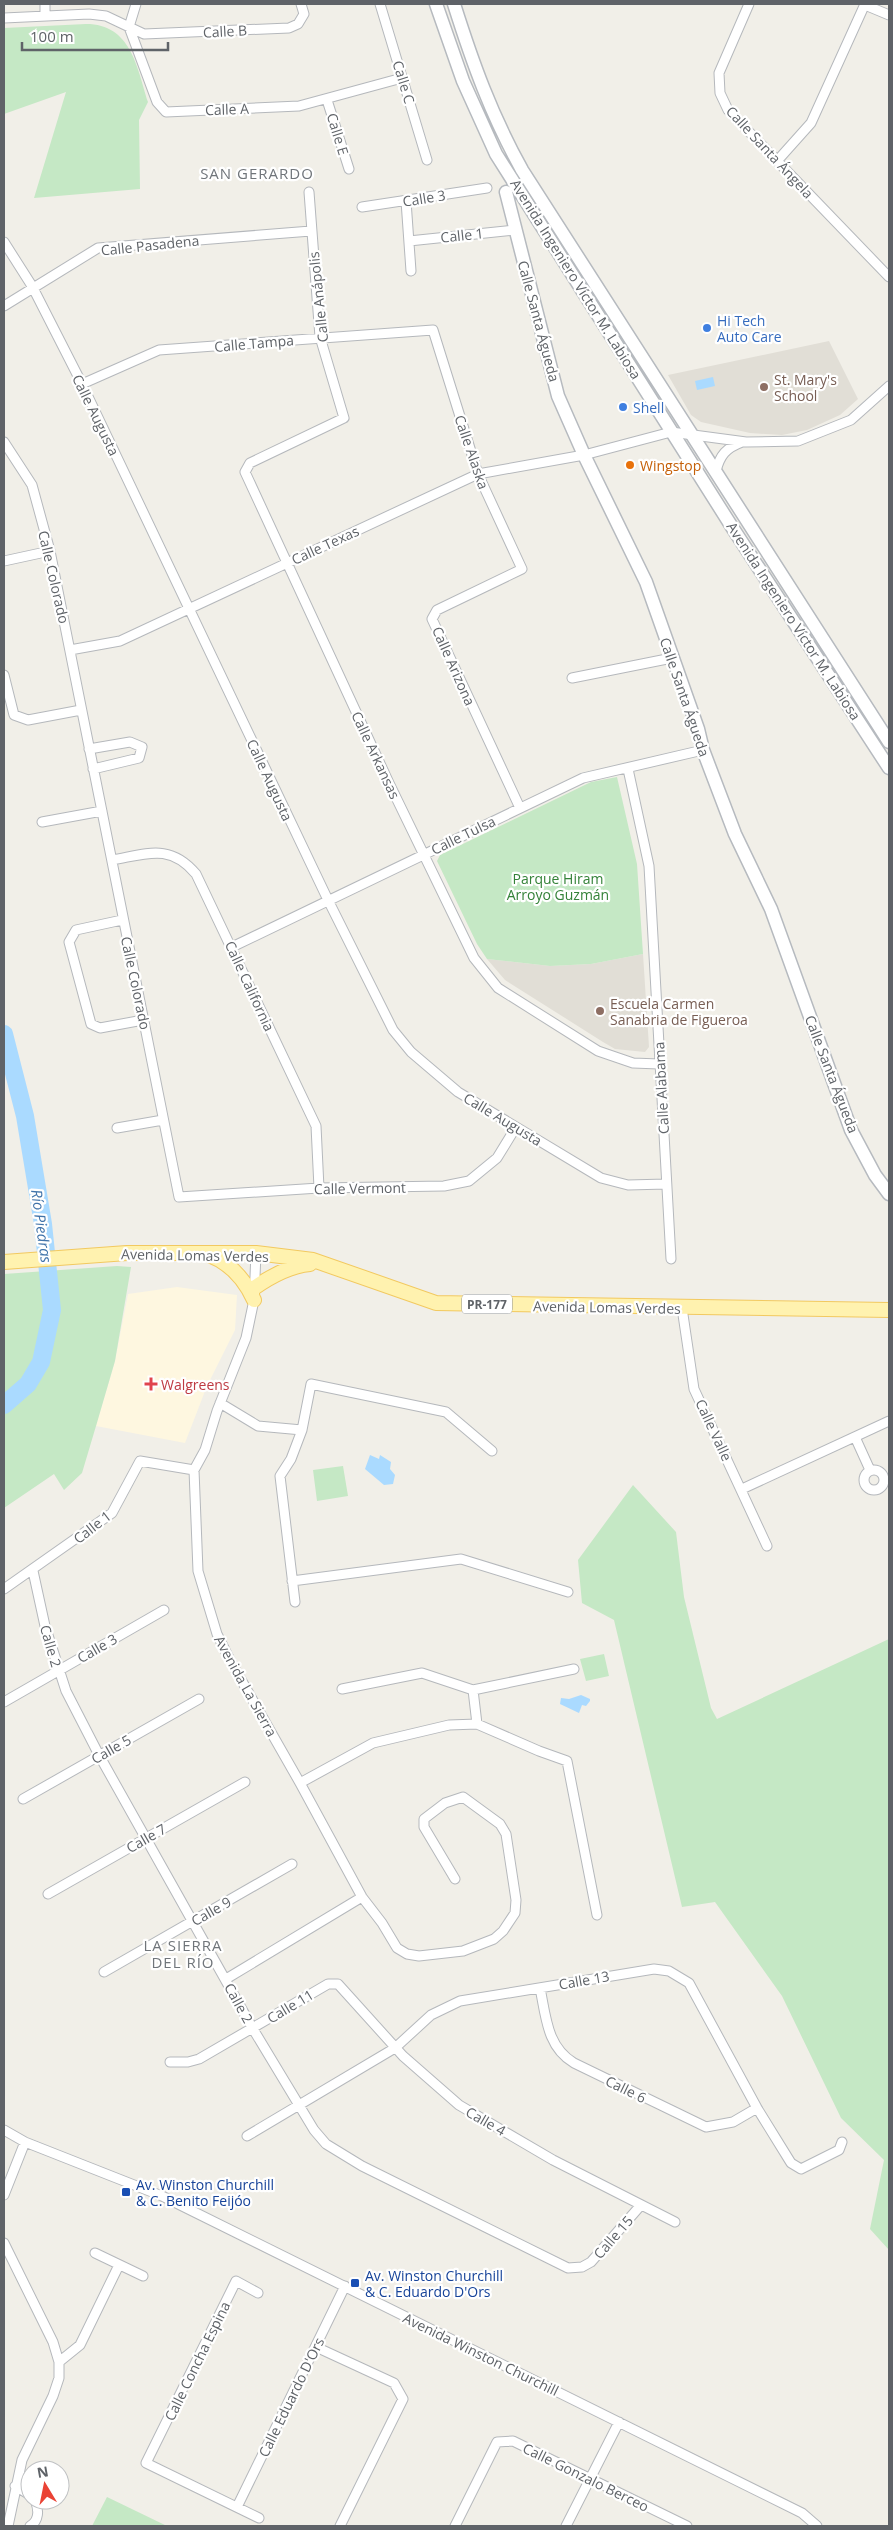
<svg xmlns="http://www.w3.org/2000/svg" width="893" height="2530" viewBox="0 0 893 2530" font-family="'Open Sans',sans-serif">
  <rect width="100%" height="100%" fill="#f1efe8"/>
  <path fill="#fef7e0" d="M 177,1287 L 237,1295 L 235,1330 L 207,1386 L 185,1443 L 96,1426 L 115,1361 L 128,1294 Z"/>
  <path fill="#e1ded6" d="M 829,341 L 858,399 L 840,415 L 807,430 L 782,435 L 750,433 L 701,422 L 691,415 L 668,375 Z
    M 643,954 L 649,1047 L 645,1052 L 615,1049 L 603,1042 L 505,980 L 487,959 L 550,966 L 591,964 Z"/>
  <path fill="#c5e8c5" d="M 86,24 C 131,24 137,67 148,102 L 139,120 L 140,189 L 34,198 L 66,92 L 4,114 L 4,28 Z
    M 617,777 L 637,864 L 643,954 L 591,964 L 550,966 L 487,959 L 477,944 L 437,861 L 440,855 L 591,782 Z
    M 117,1266 L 131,1267 L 115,1361 L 96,1426 L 82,1473 L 64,1490 L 54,1474 L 4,1508 L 4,1274 Z
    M 343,1466 L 348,1496 L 317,1501 L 313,1470 Z
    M 633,1485 L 676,1532 L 684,1597 L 711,1708 L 717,1719 L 889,1639 L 889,2250 L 870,2229 L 884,2160 L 841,2118 L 782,1996 L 715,1902 L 682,1907 L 614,1620 L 582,1603 L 578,1560 Z
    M 604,1654 L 609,1676 L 586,1681 L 580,1659 Z
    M 107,2497 L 167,2526 L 92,2526 Z"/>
  <path fill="#aadaff" d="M 713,377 L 715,386 L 697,390 L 695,381 Z
    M 370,1455 L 379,1459 L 380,1455 L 391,1462 L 390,1469 L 395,1475 L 393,1484 L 384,1485 L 365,1469 Z
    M 581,1695 L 590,1699 L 590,1701 L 586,1706 L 582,1705 L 579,1713 L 560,1704 L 561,1698 L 569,1699 Z"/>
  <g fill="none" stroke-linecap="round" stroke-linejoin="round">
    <path stroke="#aadaff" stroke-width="18" d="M 4,1034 L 25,1116 L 43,1224 L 52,1310 L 41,1362 L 28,1384 L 4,1405"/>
    <g stroke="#b5b8bc" stroke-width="11">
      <path id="street" d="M 45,4 L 45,16
        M 136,4 L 129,27 L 157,102 L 166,112 L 299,106 L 402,78
        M 380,4 L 427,160
        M 749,4 L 719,73 L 720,93 L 728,110 L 889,277
        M 865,5 L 889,15
        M 4,18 L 89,14 L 106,16 L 144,34 L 289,28 L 298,24 L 304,14 L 301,4
        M 327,100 L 349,169
        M 777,161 L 811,123 L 865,4
        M 309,192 L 320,337 L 344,418 L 250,463 L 245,472 L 389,783 L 474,958 L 498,988 L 598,1051 L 633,1063 L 659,1064
        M 406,201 L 411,271
        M 362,207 L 487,188
        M 409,241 L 515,230
        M 4,242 L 32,286 L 82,384 L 328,900 L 393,1030 L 411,1052 L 458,1092 L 601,1178 L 628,1185 L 666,1184
        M 4,306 L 98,248 L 311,231
        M 82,384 L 159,350 L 433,330 L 478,474 L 522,569 L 437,610 L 432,619 L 520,808
        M 4,442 L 32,485 L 50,551 L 179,1197 L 319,1188 L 444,1186 L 469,1181 L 497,1158 L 516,1127
        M 716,471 C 720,455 726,448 742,442
        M 4,561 L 50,551
        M 70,650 L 120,641 L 478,474 L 584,455 L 671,432 L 746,442 L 798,441 L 851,420 L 889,386
        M 4,675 L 14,715 L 28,720 L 81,710
        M 572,678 L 672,658
        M 89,749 L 130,742 L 142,747 L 139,758 L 93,769
        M 628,769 L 649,866 L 671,1259
        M 42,822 L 102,811
        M 112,860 C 147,854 170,843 196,874 L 316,1126 L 319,1188
        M 122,920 L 76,930 L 69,942 L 91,1024 L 100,1028 L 143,1020
        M 232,947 L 583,778 L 703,750
        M 117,1128 L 163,1120
        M 256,1253 L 254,1300 L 246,1338 L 217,1411 L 205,1450 L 194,1470 L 198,1571 L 217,1634 L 231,1662 L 300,1783 L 362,1897 L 382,1923 L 397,1948 L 407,1954 L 419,1956 L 463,1951 L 494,1939 L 503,1931 L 515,1913 L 516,1900 L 506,1834 L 500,1824 L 463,1797 L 445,1803 L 424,1819 L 424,1827 L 455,1879
        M 682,1308 L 694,1389 L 767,1546
        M 220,1403 L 258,1426 L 302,1430 L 311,1384 L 446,1412 L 492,1451
        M 855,1437 L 870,1470
        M864 1480a10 10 0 1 1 20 0a10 10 0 1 1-20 0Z
        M 742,1489 L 889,1421
        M 33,1571 L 45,1626 L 66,1691 L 99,1755 L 253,2029 L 314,2130 L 326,2144 L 362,2166 L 568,2268 L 582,2267 L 591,2262 L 641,2205
        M 292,1581 L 461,1559 L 568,1592
        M 4,1589 L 112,1513 L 140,1461 L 194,1470
        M 295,1602 L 280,1476 L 291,1459 L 302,1430
        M 342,1689 L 422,1673 L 473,1690
        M 4,1702 L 164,1610
        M 477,1724 L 473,1690 L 574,1669
        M 300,1783 L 373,1743 L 449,1725 L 477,1724 L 539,1751 L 567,1761 L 597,1915
        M 23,1799 L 199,1699
        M 48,1894 L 245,1782
        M 104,1972 L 292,1864
        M 226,1979 L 362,1897
        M 540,1988 C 546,2017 547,2047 574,2063 L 706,2127 L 733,2122 L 757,2108
        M 170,2062 L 188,2062 L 199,2059 L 328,1984 L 338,1984 L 403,2056 L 459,2105 L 553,2160 L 675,2222
        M 4,2130 L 25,2142 L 162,2196 L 802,2513 L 817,2526
        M 247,2136 L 395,2048 L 431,2015 L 460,2001 L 654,1969 L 669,1971 L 689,1983 L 757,2108 L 791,2163 L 801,2169 L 839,2150 L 842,2142
        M 4,2195 L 25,2142
        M 4,2243 L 53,2342 L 59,2362 L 59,2378 L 53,2396 L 22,2460 L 8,2526
        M 95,2253 L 143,2276
        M 258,2293 L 236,2281 L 146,2463 L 259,2518
        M 316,2347 L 394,2383 L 403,2399 L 340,2526
        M 59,2362 L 80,2345 L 119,2265
        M 15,2486 L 30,2495
        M 237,2507 L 345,2286
        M 30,2526 C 39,2521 39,2510 35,2500
        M 455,2526 L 497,2442 L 513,2441 L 687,2526
        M 566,2526 L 619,2422"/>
    </g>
    <g stroke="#b6babf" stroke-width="15">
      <path id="secondary" d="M 436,4 L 463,81 L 496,154 L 732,527 L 889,768
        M 454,4 C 473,64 491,114 522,170 L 889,742
        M 506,192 L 558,396 L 584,455 L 646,582 L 698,729 L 703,750 L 735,834 L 771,909 L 851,1130 L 875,1175 L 889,1194"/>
    </g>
    <g stroke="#f2c960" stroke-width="16">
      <path id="primary" d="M 209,1255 C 230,1263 245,1280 254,1300
        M 4,1262 L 127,1253 L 256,1253 L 313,1260 L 436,1303 L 889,1310
        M 254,1288 C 271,1276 289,1266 310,1264"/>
    </g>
    <use href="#street" stroke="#fff" stroke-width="9"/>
    <use href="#secondary" stroke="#fff" stroke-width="12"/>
    <use href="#primary" stroke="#fff2af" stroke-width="14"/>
  </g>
  <g fill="#3f7fe0" stroke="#fff" stroke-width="2">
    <circle cx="707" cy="328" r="5"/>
    <circle cx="623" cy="407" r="5"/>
  </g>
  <g fill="#8d6e63" stroke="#fff" stroke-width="2">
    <circle cx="764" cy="387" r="5"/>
    <circle cx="600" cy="1011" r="5"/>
  </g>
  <circle fill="#e8710a" stroke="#fff" stroke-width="2" cx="630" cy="465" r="5"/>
  <path fill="#e0444e" stroke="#fff" stroke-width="2" d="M148.5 1376.5h5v5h5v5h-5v5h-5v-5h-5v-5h5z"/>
  <g fill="#1a4fb4" stroke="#fff" stroke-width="2">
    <rect x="121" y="2187" width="10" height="10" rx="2.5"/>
    <rect x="350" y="2278" width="10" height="10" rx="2.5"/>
  </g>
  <g text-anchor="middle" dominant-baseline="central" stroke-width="4.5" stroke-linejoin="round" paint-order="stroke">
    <rect fill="#fff" stroke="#8f9295" stroke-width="1" x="462" y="1294.5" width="50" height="19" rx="4"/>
    <g font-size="12" font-weight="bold" fill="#5f6368">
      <text x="487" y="1304">PR-177</text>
    </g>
    <g font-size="14" fill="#5f6368" stroke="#fff">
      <text transform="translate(225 31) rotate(-3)">Calle B</text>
      <text transform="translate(404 82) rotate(73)">Calle C</text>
      <text transform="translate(227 109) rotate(-2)">Calle A</text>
      <text transform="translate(338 134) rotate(73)">Calle E</text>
      <text transform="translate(770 152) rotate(47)">Calle Santa Ángela</text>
      <text transform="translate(424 198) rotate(-9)">Calle 3</text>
      <text transform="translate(462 235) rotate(-6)">Calle 1</text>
      <text transform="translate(150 245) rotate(-6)">Calle Pasadena</text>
      <text transform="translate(576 279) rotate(58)">Avenida Ingeniero Víctor M. Labiosa</text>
      <text transform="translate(318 297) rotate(-96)">Calle Anápolis</text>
      <text transform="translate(539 321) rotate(75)">Calle Santa Águeda</text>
      <text transform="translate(254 343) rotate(-5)">Calle Tampa</text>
      <text transform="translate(96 415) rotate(64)">Calle Augusta</text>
      <text transform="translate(472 452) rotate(71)">Calle Alaska</text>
      <text transform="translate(325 545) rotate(-25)">Calle Texas</text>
      <text transform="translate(54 577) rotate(77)">Calle Colorado</text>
      <text transform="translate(794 621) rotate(57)">Avenida Ingeniero Víctor M. Labiosa</text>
      <text transform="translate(454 666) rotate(66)">Calle Arizona</text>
      <text transform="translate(685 697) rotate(71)">Calle Santa Águeda</text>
      <text transform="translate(376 755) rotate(65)">Calle Arkansas</text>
      <text transform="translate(270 780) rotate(65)">Calle Augusta</text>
      <text transform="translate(463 835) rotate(-26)">Calle Tulsa</text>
      <text transform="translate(136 983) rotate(78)">Calle Colorado</text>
      <text transform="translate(250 986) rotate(65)">Calle California</text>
      <text transform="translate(832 1074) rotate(69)">Calle Santa Águeda</text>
      <text transform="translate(661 1088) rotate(-93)">Calle Alabama</text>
      <text transform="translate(503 1119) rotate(31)">Calle Augusta</text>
      <text transform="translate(360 1188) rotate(-1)">Calle Vermont</text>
      <text transform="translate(195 1255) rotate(1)">Avenida Lomas Verdes</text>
      <text transform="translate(607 1307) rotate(1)">Avenida Lomas Verdes</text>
      <text transform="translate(714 1430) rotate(65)">Calle Valle</text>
      <text transform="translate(92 1527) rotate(-38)">Calle 1</text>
      <text transform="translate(51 1646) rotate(74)">Calle 2</text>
      <text transform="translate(97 1648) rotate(-30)">Calle 3</text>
      <text transform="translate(246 1686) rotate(61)">Avenida La Sierra</text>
      <text transform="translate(111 1749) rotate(-30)">Calle 5</text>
      <text transform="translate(146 1838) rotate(-30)">Calle 7</text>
      <text transform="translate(211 1911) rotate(-30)">Calle 9</text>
      <text transform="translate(584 1980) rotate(-10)">Calle 13</text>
      <text transform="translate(239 2003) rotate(61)">Calle 2</text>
      <text transform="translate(290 2006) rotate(-31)">Calle 11</text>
      <text transform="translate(626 2089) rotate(26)">Calle 6</text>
      <text transform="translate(486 2121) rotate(30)">Calle 4</text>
      <text transform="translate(613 2237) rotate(-49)">Calle 15</text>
      <text transform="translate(481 2354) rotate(26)">Avenida Winston Churchill</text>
      <text transform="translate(197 2361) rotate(-64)">Calle Concha Espina</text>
      <text transform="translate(291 2397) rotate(-64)">Calle Eduardo D'Ors</text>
      <text transform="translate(586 2477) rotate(26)">Calle Gonzalo Berceo</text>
    </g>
    <g font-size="14" fill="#366cbe" stroke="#fff" text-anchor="start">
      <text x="717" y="320">Hi Tech<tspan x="717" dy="16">Auto Care</tspan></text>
      <text x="633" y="407">Shell</text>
    </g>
    <g font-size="14" fill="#785e54" stroke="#fff" text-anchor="start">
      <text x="774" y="379">St. Mary's<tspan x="774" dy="16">School</tspan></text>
      <text x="610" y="1003">Escuela Carmen<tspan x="610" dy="16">Sanabria de Figueroa</tspan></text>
    </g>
    <g font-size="14" fill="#c56008" stroke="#fff" text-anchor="start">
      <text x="640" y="465">Wingstop</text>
    </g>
    <g font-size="14" fill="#348238" stroke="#fff">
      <text x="558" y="878">Parque Hiram<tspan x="558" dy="16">Arroyo Guzmán</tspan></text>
    </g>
    <g font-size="14" fill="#be3a42" stroke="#fff" text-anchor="start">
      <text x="161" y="1384">Walgreens</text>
    </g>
    <g font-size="14" fill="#164399" stroke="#fff" text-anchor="start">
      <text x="136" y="2184">Av. Winston Churchill<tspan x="136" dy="16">&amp; C. Benito Feijóo</tspan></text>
      <text x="365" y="2275">Av. Winston Churchill<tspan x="365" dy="16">&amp; C. Eduardo D'Ors</tspan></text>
    </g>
    <g font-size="15" letter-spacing="1" fill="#70757a" stroke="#fff">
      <text x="257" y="173">SAN GERARDO</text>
      <text x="183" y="1945">LA SIERRA<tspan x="183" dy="17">DEL RÍO</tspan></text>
    </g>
    <g font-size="15" font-style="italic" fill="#4174aa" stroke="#fff">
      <text transform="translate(42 1226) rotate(82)">Río Piedras</text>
    </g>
  </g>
  <rect width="893" height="2530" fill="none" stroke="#5f6368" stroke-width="10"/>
  <g transform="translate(45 2485) rotate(350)"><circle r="24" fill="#ffffff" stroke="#bfc1c3"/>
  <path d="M0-4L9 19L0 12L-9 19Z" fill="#ea4335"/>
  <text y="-8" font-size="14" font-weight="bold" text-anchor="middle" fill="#5f6368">N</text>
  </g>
  <path d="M22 42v8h146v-8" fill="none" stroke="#5f6368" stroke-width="2.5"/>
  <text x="30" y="42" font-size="15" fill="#5f6368" stroke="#ffffff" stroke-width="4" paint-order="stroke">100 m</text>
</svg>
